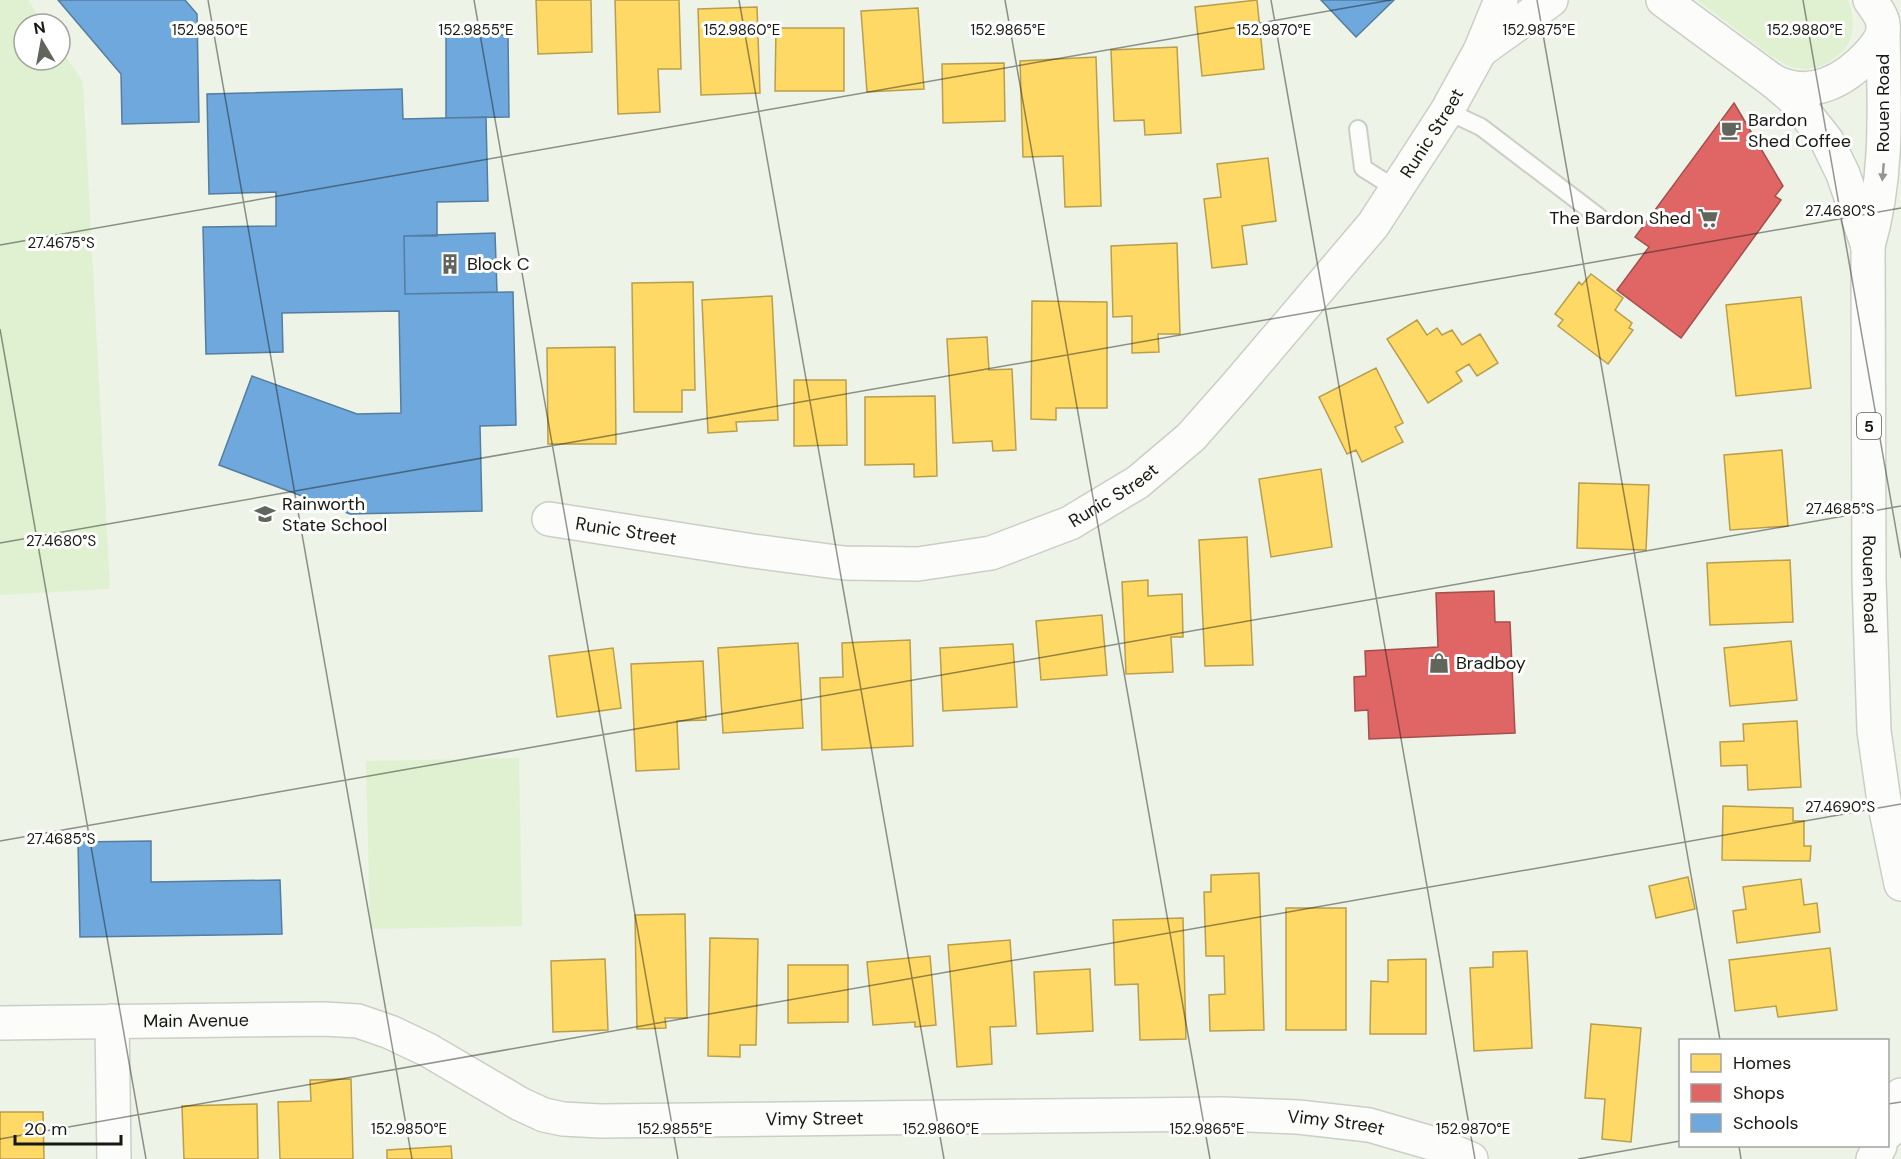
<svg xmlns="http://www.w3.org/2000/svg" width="1901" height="1159" viewBox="0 0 1901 1159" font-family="'DM Sans',sans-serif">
  <rect width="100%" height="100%" fill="#edf3e7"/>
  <path fill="#e0f1d1" d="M 0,0 L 28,0 L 44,24 L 24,24 L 24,60 L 60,60 L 60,48 L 83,82 L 110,589 L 0,595 Z
    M 1697,0 L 1848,0 C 1855,17 1856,38 1842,52 C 1829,64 1814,72 1796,68 C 1780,65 1766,51 1753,42 C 1734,28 1716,14 1697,0 Z
    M 519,758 L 522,926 L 370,929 L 366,761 Z"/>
  <path fill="#ffd966" stroke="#b99f4c" stroke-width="1.5" d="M 536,0 L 591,0 L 592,52 L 538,54 Z
    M 615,0 L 679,0 L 681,69 L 658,69 L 660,112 L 618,114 Z
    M 1257,0 L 1264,69 L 1202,76 L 1195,7 Z
    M 757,7 L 760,93 L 701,95 L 698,9 Z
    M 918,8 L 924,89 L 867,92 L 861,11 Z
    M 776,28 L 844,28 L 844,91 L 775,91 Z
    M 1177,47 L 1181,133 L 1145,135 L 1144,120 L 1114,121 L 1111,50 Z
    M 1096,57 L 1101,206 L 1065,207 L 1063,156 L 1023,157 L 1020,61 Z
    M 1004,63 L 1005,121 L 943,123 L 942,64 Z
    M 1268,158 L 1276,221 L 1242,226 L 1247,264 L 1212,268 L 1204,199 L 1221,197 L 1217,164 Z
    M 1177,243 L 1180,334 L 1158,334 L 1159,352 L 1132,353 L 1132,316 L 1113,317 L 1111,246 Z
    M 1591,274 L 1623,298 L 1615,310 L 1632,323 L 1629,328 L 1633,330 L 1608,364 L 1558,326 L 1563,320 L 1555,314 L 1579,282 L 1582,285 Z
    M 693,282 L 695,390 L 682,390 L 682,412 L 634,412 L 632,283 Z
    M 772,296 L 778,420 L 736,422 L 737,431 L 708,433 L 702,300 Z
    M 1801,297 L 1811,388 L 1736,396 L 1726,305 Z
    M 1032,301 L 1107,302 L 1107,408 L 1056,408 L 1056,420 L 1031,419 Z
    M 1417,320 L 1427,335 L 1437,328 L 1442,335 L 1452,330 L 1462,345 L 1480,334 L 1498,363 L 1477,376 L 1469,364 L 1456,372 L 1462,381 L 1428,403 L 1387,339 Z
    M 987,337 L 989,370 L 1012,369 L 1016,450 L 993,451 L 992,441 L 953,443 L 947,339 Z
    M 615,347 L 616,444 L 548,444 L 547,348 Z
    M 1376,368 L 1403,423 L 1395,427 L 1403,442 L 1362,462 L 1356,450 L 1347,454 L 1319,397 Z
    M 794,380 L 846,380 L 847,445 L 794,446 Z
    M 935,396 L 937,476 L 914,477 L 914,464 L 865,465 L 865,397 Z
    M 1782,450 L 1788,526 L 1730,530 L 1724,455 Z
    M 1321,469 L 1332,547 L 1271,557 L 1259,479 Z
    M 1579,483 L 1649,485 L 1646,550 L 1577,548 Z
    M 1247,537 L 1253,665 L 1205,666 L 1199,540 Z
    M 1790,560 L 1793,622 L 1710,625 L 1707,563 Z
    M 1148,580 L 1148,596 L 1182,594 L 1183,637 L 1171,637 L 1173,672 L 1126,674 L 1122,582 Z
    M 1102,615 L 1107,675 L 1041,680 L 1036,621 Z
    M 910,640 L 913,746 L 822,750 L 820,678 L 843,677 L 842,643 Z
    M 1791,641 L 1797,700 L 1730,706 L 1724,648 Z
    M 798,643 L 803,728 L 723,733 L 718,648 Z
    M 1013,644 L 1017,707 L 943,711 L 940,648 Z
    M 613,648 L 621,708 L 557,717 L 549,656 Z
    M 703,661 L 706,720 L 677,721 L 679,769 L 636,771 L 631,664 Z
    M 1797,721 L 1801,787 L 1748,790 L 1747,765 L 1721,766 L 1720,742 L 1744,741 L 1743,724 Z
    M 1723,806 L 1793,808 L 1793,821 L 1804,821 L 1804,846 L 1811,846 L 1810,861 L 1722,860 Z
    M 1259,873 L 1264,1030 L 1210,1031 L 1209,995 L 1225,994 L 1224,956 L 1206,956 L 1204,892 L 1211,892 L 1211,875 Z
    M 1688,877 L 1695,909 L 1656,918 L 1649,886 Z
    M 1801,879 L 1804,905 L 1817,903 L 1820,932 L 1737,943 L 1733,911 L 1746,909 L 1743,887 Z
    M 1286,908 L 1346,908 L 1346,1030 L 1286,1030 Z
    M 685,914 L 687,1018 L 665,1018 L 666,1028 L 637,1029 L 635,915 Z
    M 1183,918 L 1186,1039 L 1140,1040 L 1138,984 L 1115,985 L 1113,920 Z
    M 710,938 L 758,939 L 756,1045 L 740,1045 L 740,1057 L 708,1056 Z
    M 1010,940 L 1016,1026 L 990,1027 L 992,1064 L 957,1067 L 948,945 Z
    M 1830,948 L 1837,1010 L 1778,1017 L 1776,1006 L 1735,1011 L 1729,960 Z
    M 1527,951 L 1532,1048 L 1474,1051 L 1470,968 L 1493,967 L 1493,952 Z
    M 930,956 L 936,1025 L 915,1027 L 915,1022 L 873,1025 L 867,962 Z
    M 605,959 L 608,1030 L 553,1032 L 551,961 Z
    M 1426,959 L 1426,1034 L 1370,1034 L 1371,981 L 1388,982 L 1388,960 Z
    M 788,965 L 848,965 L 848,1022 L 788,1023 Z
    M 1090,969 L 1093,1031 L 1037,1034 L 1034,972 Z
    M 1591,1024 L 1641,1028 L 1631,1142 L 1602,1139 L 1605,1099 L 1585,1098 Z
    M 351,1079 L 353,1159 L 280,1159 L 278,1102 L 311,1101 L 310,1080 Z
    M 257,1104 L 258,1159 L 184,1159 L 182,1106 Z
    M 0,1112 L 43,1112 L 44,1159 L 0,1159 Z
    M 451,1146 L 452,1159 L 387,1159 L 387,1150 Z"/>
  <path fill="#e06666" stroke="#a34f4c" stroke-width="1.5" d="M 1734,103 L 1783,186 L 1775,196 L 1781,200 L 1681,338 L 1617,290 L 1649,247 L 1635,237 Z
    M 1494,591 L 1495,622 L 1510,622 L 1515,733 L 1369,739 L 1368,710 L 1355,711 L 1354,677 L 1366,676 L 1365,651 L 1438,647 L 1436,593 Z"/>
  <path fill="#6fa8dc" stroke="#547d9f" stroke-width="1.5" d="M 58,0 L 185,0 L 197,14 L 199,122 L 122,124 L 121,74 Z
    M 1321,0 L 1394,0 L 1356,37 Z
    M 446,35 L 508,35 L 509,117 L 446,118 Z
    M 402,89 L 403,119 L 486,117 L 488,201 L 437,202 L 437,236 L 404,236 L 405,294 L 513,292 L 516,425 L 480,426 L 482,511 L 350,514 L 219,465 L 252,376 L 357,414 L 401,413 L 399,311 L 282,313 L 283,352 L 206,354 L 203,227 L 276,226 L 276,192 L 209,194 L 207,94 Z
    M 495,233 L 497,292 L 405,294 L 404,236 Z
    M 151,841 L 151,882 L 280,880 L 282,934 L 80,937 L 78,842 Z"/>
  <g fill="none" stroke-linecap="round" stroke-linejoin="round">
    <g stroke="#cacfc5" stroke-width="20">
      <path id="lane" d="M 1447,111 L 1481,127 L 1599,217
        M 1358,129 L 1363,168 L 1396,189"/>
    </g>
    <g stroke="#cacfc5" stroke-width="36">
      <g id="street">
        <path d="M 1480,51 L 1551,0"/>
        <path id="s1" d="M 549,519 L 753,551 L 844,563 L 918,564 L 991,553 L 1070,523 L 1138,482 L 1191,437 L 1237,385 L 1373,225 L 1447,111 L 1480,51 L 1501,0"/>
        <path d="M 112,1021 L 114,1159"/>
      </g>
    </g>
    <g stroke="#cacfc5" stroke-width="36">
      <g id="secondary">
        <path id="s2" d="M 0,1023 L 324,1019 L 358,1021 L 390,1032 L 428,1050 L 520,1104 L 544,1115 L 563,1119 L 600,1121 L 1224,1114 L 1298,1117 L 1369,1125 L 1435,1144 L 1471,1159"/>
      </g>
    </g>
    <g stroke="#cacfc5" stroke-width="36">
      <g id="highway">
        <path d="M 1663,0 L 1773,81 C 1810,100 1845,81 1870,53 C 1877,45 1885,35 1883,24 C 1882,16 1875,7 1870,0"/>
        <path id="s3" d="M 1883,30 C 1884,104 1889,174 1868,246 L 1869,580 L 1874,731 L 1884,801 L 1901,884"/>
        <path d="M 1773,81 L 1793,98 L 1827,141 L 1843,174 L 1868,246"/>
        <path d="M 1888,1132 L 1901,1095"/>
        <path d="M 1873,1159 L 1880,1146"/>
      </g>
    </g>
    <use href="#lane" stroke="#fcfdfb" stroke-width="16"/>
    <use href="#street" stroke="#fcfdfb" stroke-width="33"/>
    <use href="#secondary" stroke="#fcfdfb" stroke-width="33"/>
    <use href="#highway" stroke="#fcfdfb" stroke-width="33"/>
  </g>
  <defs><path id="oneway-solid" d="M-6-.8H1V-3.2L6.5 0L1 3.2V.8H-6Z" transform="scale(1.5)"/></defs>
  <use fill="#949692" href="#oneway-solid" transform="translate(1883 172) rotate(95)"/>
  <path fill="none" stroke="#151911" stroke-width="1.5" stroke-opacity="0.45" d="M 208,0 L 412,1159M 474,0 L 678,1159M 739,0 L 944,1159M 1005,0 L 1210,1159M 1271,0 L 1475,1159M 1537,0 L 1720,1040M 1803,0 L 1901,558M 0,245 L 1391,0M 0,329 L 146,1159M 0,543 L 1901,208M 0,841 L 1901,506M 1888,1104 L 1901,1102M 0,1139 L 1901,804M 1739,1146 L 1741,1159M 1578,1159 L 1680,1141"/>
  <defs>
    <g id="cafe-bare" transform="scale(1.62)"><path d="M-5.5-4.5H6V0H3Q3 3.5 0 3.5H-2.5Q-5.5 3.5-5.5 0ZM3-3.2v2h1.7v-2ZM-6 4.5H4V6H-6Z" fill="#61655c" stroke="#fff" stroke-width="2.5" paint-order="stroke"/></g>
    <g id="supermarket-bare" transform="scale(1.62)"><path d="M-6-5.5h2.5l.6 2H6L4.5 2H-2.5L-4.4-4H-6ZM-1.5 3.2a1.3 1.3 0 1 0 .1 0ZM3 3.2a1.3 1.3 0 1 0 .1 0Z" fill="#61655c" stroke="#fff" stroke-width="2.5" paint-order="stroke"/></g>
    <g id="building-bare" transform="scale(1.62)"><path d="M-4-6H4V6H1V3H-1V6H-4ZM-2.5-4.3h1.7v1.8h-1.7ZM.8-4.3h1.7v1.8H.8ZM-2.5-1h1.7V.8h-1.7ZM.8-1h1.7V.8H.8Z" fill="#61655c" stroke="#fff" stroke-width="2.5" paint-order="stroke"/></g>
    <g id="school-bare" transform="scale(1.62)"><path d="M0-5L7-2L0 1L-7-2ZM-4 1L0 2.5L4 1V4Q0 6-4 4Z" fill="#61655c" stroke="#fff" stroke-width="2.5" paint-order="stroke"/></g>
    <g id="shop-bare" transform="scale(1.62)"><path d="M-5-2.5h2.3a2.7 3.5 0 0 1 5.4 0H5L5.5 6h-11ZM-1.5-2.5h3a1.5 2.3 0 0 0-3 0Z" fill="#61655c" stroke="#fff" stroke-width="2.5" paint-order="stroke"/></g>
  </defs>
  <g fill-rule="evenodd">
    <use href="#cafe-bare" x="1731" y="130"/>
    <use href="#supermarket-bare" x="1708" y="218"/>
    <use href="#building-bare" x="450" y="264"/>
    <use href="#school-bare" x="265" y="514"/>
    <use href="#shop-bare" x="1439" y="663"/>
  </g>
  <g text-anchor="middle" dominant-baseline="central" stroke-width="6" stroke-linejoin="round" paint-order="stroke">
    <rect fill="#fff" stroke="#5b5e58" stroke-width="1.5" x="1857" y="413" width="24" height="26" rx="4.5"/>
    <g font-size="16" font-weight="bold" fill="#151911">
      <text x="1869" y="426">5</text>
    </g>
    <g font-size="18" fill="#151911" stroke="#fff">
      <text transform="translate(1883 103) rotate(-90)">Rouen Road</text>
      <text stroke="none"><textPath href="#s1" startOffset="1068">Runic Street</textPath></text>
      <text stroke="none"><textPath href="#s1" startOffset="582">Runic Street</textPath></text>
      <text stroke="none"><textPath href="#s1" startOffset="78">Runic Street</textPath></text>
      <text stroke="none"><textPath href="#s3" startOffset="556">Rouen Road</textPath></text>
      <text stroke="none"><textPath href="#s2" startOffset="196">Main Avenue</textPath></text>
      <text stroke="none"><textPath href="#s2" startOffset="838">Vimy Street</textPath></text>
      <text stroke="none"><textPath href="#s2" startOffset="1360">Vimy Street</textPath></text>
    </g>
    <g font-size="18" fill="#151911" stroke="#fff" text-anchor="start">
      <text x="1748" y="120">Bardon<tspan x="1748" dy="21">Shed Coffee</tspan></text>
      <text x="1691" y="218" text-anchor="end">The Bardon Shed</text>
      <text x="467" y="264">Block C</text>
      <text x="282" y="504">Rainworth<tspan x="282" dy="21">State School</tspan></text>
      <text x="1456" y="663">Bradboy</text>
    </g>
  </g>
  <g font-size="15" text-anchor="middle" fill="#151911" stroke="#fff" stroke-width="6" stroke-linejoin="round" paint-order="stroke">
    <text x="210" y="35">152.9850°E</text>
    <text x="476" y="35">152.9855°E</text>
    <text x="742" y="35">152.9860°E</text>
    <text x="1008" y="35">152.9865°E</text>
    <text x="1274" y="35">152.9870°E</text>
    <text x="1539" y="35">152.9875°E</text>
    <text x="1805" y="35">152.9880°E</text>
    <text x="1840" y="216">27.4680°S</text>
    <text x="61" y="248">27.4675°S</text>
    <text x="1840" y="514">27.4685°S</text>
    <text x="61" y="546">27.4680°S</text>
    <text x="1840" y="812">27.4690°S</text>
    <text x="61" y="844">27.4685°S</text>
    <text x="409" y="1134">152.9850°E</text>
    <text x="675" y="1134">152.9855°E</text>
    <text x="941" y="1134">152.9860°E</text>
    <text x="1207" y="1134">152.9865°E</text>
    <text x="1473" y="1134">152.9870°E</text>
  </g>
  <rect x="1679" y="1039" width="210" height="108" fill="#ffffff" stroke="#a1a3a0" stroke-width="1.5"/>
  <rect x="1691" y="1054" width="30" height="18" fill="#ffd966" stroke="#a1a3a0" stroke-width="1.5"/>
  <text x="1733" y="1069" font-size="18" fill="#151911">Homes</text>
  <rect x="1691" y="1084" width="30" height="18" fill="#e06666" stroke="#a1a3a0" stroke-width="1.5"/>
  <text x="1733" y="1099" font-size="18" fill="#151911">Shops</text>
  <rect x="1691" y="1114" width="30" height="18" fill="#6fa8dc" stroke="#a1a3a0" stroke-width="1.5"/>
  <text x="1733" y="1129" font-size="18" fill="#151911">Schools</text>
  <g transform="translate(42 42) rotate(350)"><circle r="28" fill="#ffffff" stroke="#a1a3a0" stroke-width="1.5"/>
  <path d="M0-4.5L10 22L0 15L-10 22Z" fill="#61655c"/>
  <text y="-9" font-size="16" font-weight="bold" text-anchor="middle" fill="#151911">N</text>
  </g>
  <path d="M15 1135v9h106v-9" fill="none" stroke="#151911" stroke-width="3"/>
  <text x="24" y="1135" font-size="18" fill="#151911" stroke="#ffffff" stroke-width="4.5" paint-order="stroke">20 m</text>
</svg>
